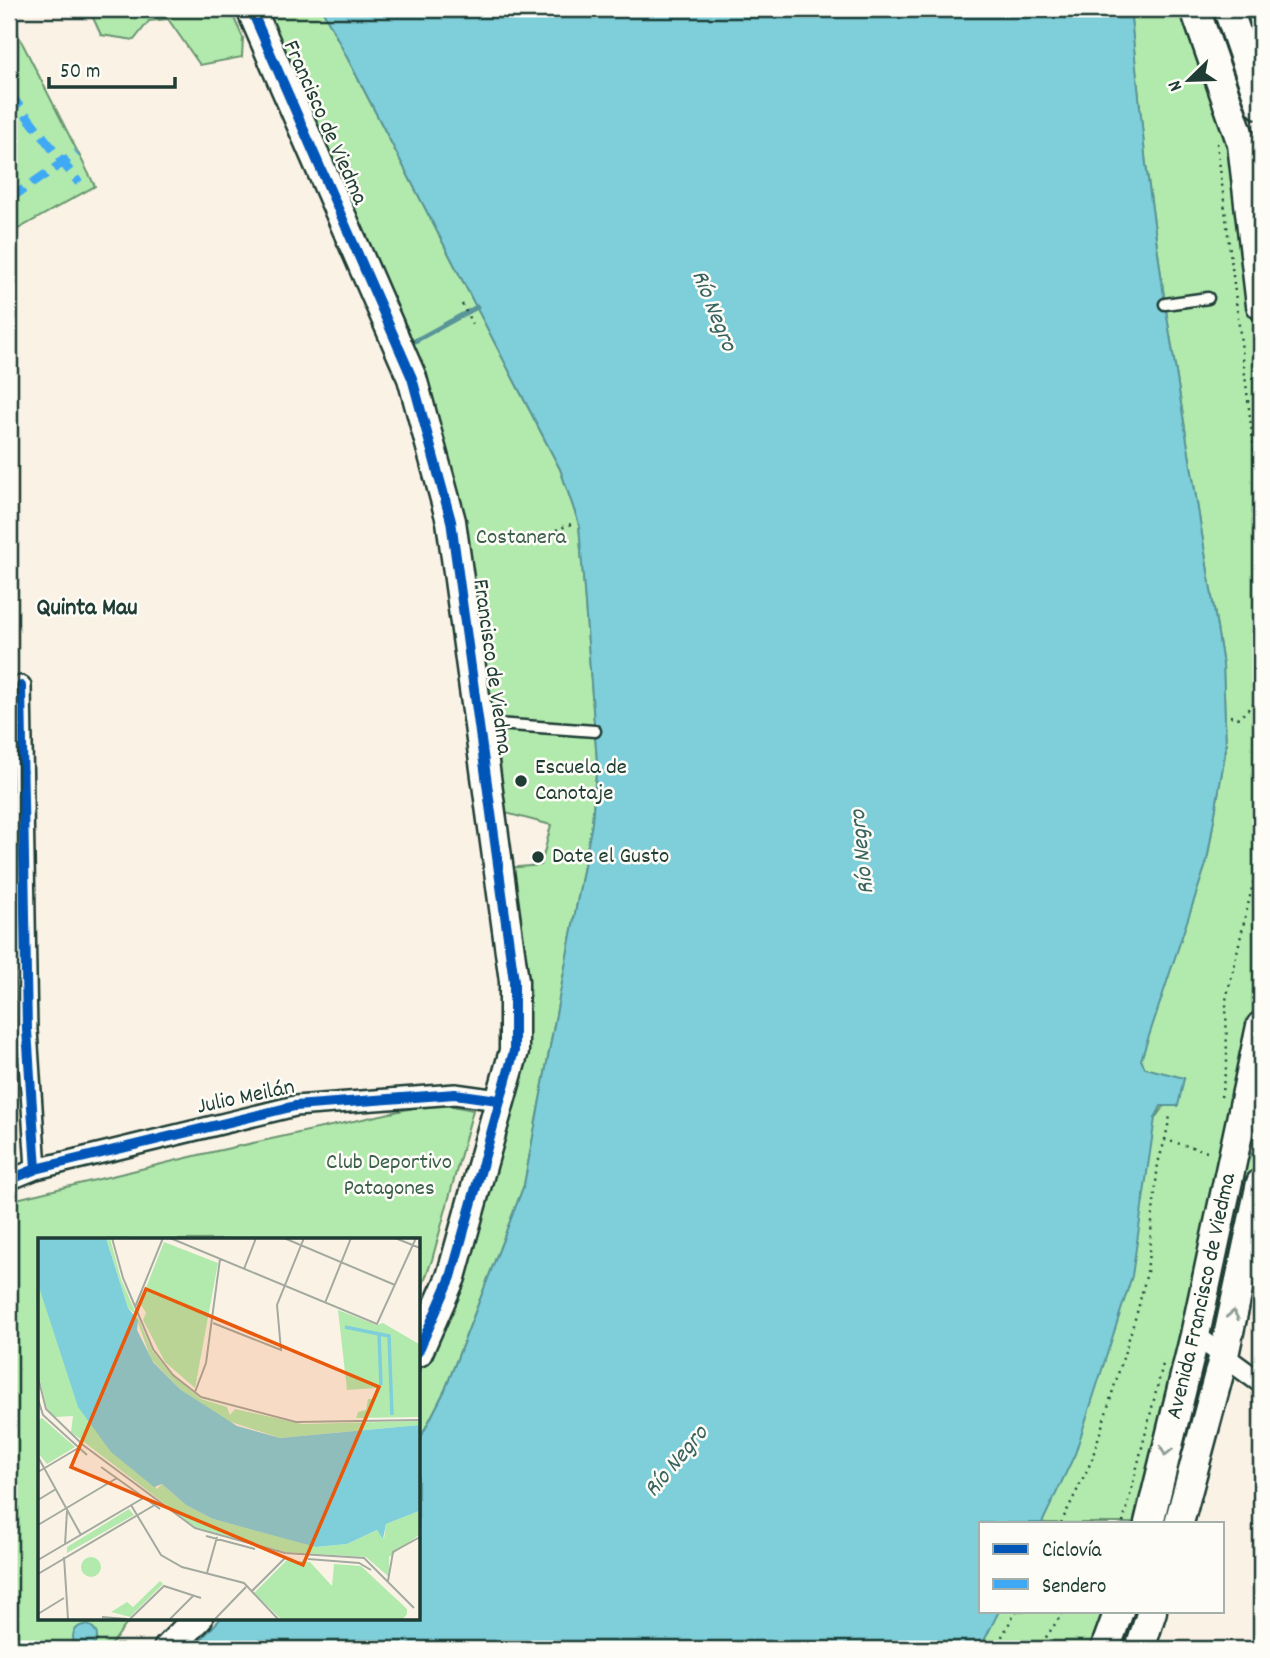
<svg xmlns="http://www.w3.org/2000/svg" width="1270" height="1658" viewBox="0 0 1270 1658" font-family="Dekko,sans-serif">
  <rect width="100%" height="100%" fill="#fbf2e6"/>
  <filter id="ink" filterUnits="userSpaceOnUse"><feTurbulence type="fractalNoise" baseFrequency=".0143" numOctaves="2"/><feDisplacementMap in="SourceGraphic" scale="14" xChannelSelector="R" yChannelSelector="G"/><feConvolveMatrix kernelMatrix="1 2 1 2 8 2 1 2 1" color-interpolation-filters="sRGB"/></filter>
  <g filter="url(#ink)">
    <path fill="#b2eaad" stroke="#689470" stroke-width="2" d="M 9,9 L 25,9 L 9,17 L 95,186 L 9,234 Z
      M 89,9 L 230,9 L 243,38 L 242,57 L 200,65 L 168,19 L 149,21 L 134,40 L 101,35 Z
      M 261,9 L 322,9 L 560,469 L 579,524 L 597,762 L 592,823 L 524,1185 L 445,1390 L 418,1443 L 418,1374 L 459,1283 L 525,1047 L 508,868 L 541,865 L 551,825 L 498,811 L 459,520 Z
      M 1130,9 L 1189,9 L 1236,144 L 1261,358 L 1261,995 L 1141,1523 L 1002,1523 L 1155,1118 L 1184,1079 L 1145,1068 L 1140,1060 L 1207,861 L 1226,748 L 1223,665 L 1165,304 L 1146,165 Z
      M 1246,9 L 1261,9 L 1261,55 Z
      M 436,1103 L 473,1110 L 432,1260 L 418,1298 L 418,1240 L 40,1240 L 40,1618 L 131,1618 L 108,1649 L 9,1649 L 9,1208 L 12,1207 L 12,1200 L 203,1154 Z
      M 1251,1153 L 1258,1165 L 1252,1190 L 1243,1173 L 1217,1288 L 1227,1312 L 1220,1320 L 1210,1314 L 1245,1154 Z
      M 981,1611 L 1112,1611 L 1098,1649 L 940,1649 Z"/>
    <path fill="#7fcfdb" stroke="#599598" stroke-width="2" d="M 322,9 L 1130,9 L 1146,165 L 1165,304 L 1223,665 L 1226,748 L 1207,861 L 1141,1060 L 1145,1068 L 1184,1078 L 1178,1106 L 1161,1106 L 1155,1118 L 1132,1276 L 1075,1454 L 1042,1523 L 981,1523 L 981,1611 L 999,1611 L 980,1649 L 192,1649 L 221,1618 L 418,1618 L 418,1443 L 445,1390 L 524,1185 L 592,823 L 597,762 L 579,524 L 560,469 Z
      M73 1637a12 12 0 1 1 24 0a12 12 0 1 1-24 0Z"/>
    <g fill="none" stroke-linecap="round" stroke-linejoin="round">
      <path stroke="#599598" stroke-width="5" d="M 413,342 L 477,307"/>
      <g stroke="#1f3d34" stroke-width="15">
        <path id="lane" d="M 1165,304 L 1208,298
          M 481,723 L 595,731"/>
      </g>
      <g stroke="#1f3d34" stroke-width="24">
        <path id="street" d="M 9,693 L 21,686 L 27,1030 L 36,1169
          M 9,1180 L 36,1169 L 295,1106 L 455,1094 L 498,1100
          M 1195,1335 L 1261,1383"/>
      </g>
      <g stroke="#1f3d34" stroke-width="33">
        <g id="secondary">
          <path d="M 251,9 L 412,378 L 451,521 L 514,981 L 514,1051 L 451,1277 L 418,1352"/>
          <path d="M 1195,9 L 1242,144 L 1261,305"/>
          <path d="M 1228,9 L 1261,105"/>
          <path id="s1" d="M 1149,1523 L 1195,1335 L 1261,1026"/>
          <path d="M 1179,1523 L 1224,1355 L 1261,1183"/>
          <path d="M 168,1649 L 198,1618"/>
          <path d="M 1105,1649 L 1119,1611"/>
          <path d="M 1140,1649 L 1152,1611"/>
        </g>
      </g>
      <path stroke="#1f3d34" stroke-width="2.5" stroke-dasharray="2 5" stroke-linecap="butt" d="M 1217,143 L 1261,508
        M 462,304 L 473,326
        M 556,530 L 574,523
        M 1230,716 L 1239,718 L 1261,697
        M 1221,1097 L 1227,1062 L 1226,1000 L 1261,849
        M 1165,1140 L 1170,1116
        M 1061,1523 L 1091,1462 L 1138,1309 L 1147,1272 L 1158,1163 L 1165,1140 L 1211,1152
        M 1123,1523 L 1164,1360
        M 995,1649 L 1016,1611
        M 1038,1649 L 1064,1611"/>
      <use href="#lane" stroke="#fdfcf7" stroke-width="10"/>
      <use href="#street" stroke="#fdfcf7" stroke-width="19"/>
      <use href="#secondary" stroke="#fdfcf7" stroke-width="28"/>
      <path stroke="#3fa9f5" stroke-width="9" stroke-dasharray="18 9" stroke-linecap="butt" d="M 9,93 L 79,183
        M 9,199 L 77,153"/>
      <g stroke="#fdfcf7" stroke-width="15">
        <path id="cycleway" d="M 251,9 L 412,378 L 451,521 L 514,981 L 514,1051 L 451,1277 L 418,1352
          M 9,693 L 21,686 L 27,1030 L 36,1169
          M 9,1180 L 36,1169 L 295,1106 L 455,1094 L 498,1100"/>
      </g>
      <use href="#cycleway" stroke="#0057b8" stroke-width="10"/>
    </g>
    <defs><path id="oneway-chevron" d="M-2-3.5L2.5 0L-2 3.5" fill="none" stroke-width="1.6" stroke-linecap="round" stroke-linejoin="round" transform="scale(1.75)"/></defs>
    <g stroke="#8e9c96">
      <use href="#oneway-chevron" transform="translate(1233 1315) rotate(-78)"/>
      <use href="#oneway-chevron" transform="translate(1166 1451) rotate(103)"/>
    </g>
  </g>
  <g fill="#1f3d34" stroke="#fdfcf7" stroke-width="2.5">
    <circle cx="521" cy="781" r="7"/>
    <circle cx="538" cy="857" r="7"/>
  </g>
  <g text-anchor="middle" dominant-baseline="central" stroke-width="5" stroke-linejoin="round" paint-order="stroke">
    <g font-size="23" fill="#1f3d34" stroke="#fdfcf7">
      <text transform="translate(324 123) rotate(66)">Francisco de Viedma</text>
      <text transform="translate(491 667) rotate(82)">Francisco de Viedma</text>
      <text transform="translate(246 1098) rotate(-12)">Julio Meilán</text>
      <text stroke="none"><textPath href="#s1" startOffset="233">Avenida Francisco de Viedma</textPath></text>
    </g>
    <g font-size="23" fill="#3c604c" stroke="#fdfcf7">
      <text x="521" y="538">Costanera</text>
      <text x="389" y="1163">Club Deportivo<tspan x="389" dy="26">Patagones</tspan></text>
    </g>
    <g font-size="23" fill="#1f3d34" stroke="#fdfcf7" text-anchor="start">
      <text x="535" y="768">Escuela de<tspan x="535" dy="26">Canotaje</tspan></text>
      <text x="552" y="857">Date el Gusto</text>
    </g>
    <g font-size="24" font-style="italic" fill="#37625e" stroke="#fdfcf7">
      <text transform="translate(713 311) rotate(68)">Río Negro</text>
      <text transform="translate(863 852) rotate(-96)">Río Negro</text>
      <text transform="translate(677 1462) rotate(-50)">Río Negro</text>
    </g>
    <g font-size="24" font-weight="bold" fill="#1f3d34" stroke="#fdfcf7">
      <text x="87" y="609">Quinta Mau</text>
    </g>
  </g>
  <g transform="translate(38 1238)">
    <rect width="382" height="382" fill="#fbf2e6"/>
    <path d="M 68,0 L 72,0 L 83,41 L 114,112 L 134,137 L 163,161 L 189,169 L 192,177 L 197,171 L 264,186 L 381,183 L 381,187 L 242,200 L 190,183 L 143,152 L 113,121 L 97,76 L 90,70 ZM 126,4 L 180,25 L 157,150 L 127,124 L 105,82 L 108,75 L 102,65 ZM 0,14 L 0,47 L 119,251 L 124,246 L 148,267 L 175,281 L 279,309 L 309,306 L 339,292 L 346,301 L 348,286 L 381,273 L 381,297 L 351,319 L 351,339 L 328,319 L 247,314 L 157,289 L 33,194 L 35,178 L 17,179 L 9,171 L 0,134 ZM 300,72 L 339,87 L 345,85 L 381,106 L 381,179 L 318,180 L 320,174 L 328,172 L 330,161 L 338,161 L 338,150 L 309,152 ZM 4,180 L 37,209 L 9,226 L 0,215 L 0,182 ZM 91,271 L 96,277 L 29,315 L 29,309 ZM43 329a10 10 0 1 1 20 0a10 10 0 1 1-20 0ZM 249,322 L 272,324 L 294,348 L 296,326 L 323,328 L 369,371 L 369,376 L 365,381 L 243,381 L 216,355 ZM 122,343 L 125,346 L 92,379 L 73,374 L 89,364 L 95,369 Z" fill="#b2eaad"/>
    <path d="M 0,0 L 68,0 L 90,70 L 100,82 L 99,92 L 115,124 L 143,152 L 199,188 L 242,200 L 381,187 L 381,273 L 348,286 L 345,301 L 339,292 L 309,306 L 278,309 L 175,281 L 148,267 L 124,246 L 116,249 L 73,214 L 40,169 L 0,46 Z" fill="#7fcfdb"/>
    <path fill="none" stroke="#7fcfdb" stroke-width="3.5" d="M 307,89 L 351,98 L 354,177M 341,96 L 343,147"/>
    <path fill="none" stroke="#a3aa9f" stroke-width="2" d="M 74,0 L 85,40 L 115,111 L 135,137 L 163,159 L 258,184 L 382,182M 132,0 L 339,86 L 378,0M 246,0 L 357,47M 357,0 L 382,10M 206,31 L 218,0M 287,65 L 313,0M 97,69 L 125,0M 175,85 L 243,112 L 239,67 L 266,0M 0,139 L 8,171 L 45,207 L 157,290 L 247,315 L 326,320 L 376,370M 157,154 L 168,125 L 182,21M 0,161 L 5,177 L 49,217M 0,219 L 43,297M 63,229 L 122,271M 0,234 L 42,209M 0,262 L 18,251M 93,267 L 123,317 L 144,329 L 206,345 L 240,381M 0,287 L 79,240M 168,298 L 217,311M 27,307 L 29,273M 26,319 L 30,381M 270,321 L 321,325 L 333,332M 0,322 L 107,259M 169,335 L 179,299M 0,336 L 120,265M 350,343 L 355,314 L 382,299M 213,354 L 247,320M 0,376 L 26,360M 64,379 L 89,381M 92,381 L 126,348 L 163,360M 132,381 L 155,358M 177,381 L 208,349"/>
    <path fill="#e8590c" fill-opacity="0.15" stroke="#e8590c" stroke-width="3.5" d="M 108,51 L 341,149 L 265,327 L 33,229 Z"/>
    <rect width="382" height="382" fill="none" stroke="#1f3d34" stroke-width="3.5"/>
  </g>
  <rect width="1270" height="1658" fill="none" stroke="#fdfcf7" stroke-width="35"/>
  <rect x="18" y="18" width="1235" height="1623" fill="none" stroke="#1f3d34" stroke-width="2.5" filter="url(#ink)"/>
  <rect x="979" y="1522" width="245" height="91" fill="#fdfcf7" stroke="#a4b0a9" stroke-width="2"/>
  <rect x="993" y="1544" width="35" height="10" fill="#0057b8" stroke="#a4b0a9" stroke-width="2"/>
  <text x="1042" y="1556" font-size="21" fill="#1f3d34">Ciclovía</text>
  <rect x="993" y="1579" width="35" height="10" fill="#3fa9f5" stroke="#a4b0a9" stroke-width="2"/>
  <text x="1042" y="1592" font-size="21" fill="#1f3d34">Sendero</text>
  <g transform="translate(1189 80) rotate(247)" stroke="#fdfcf7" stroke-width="5" paint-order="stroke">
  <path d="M0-5L12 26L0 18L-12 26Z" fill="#1f3d34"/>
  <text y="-10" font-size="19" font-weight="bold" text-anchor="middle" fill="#1f3d34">N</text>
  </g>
  <path d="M49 77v10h126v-10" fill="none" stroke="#1f3d34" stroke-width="3.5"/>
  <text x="60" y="77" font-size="21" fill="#1f3d34" stroke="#fdfcf7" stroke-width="5" paint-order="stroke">50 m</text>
</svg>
